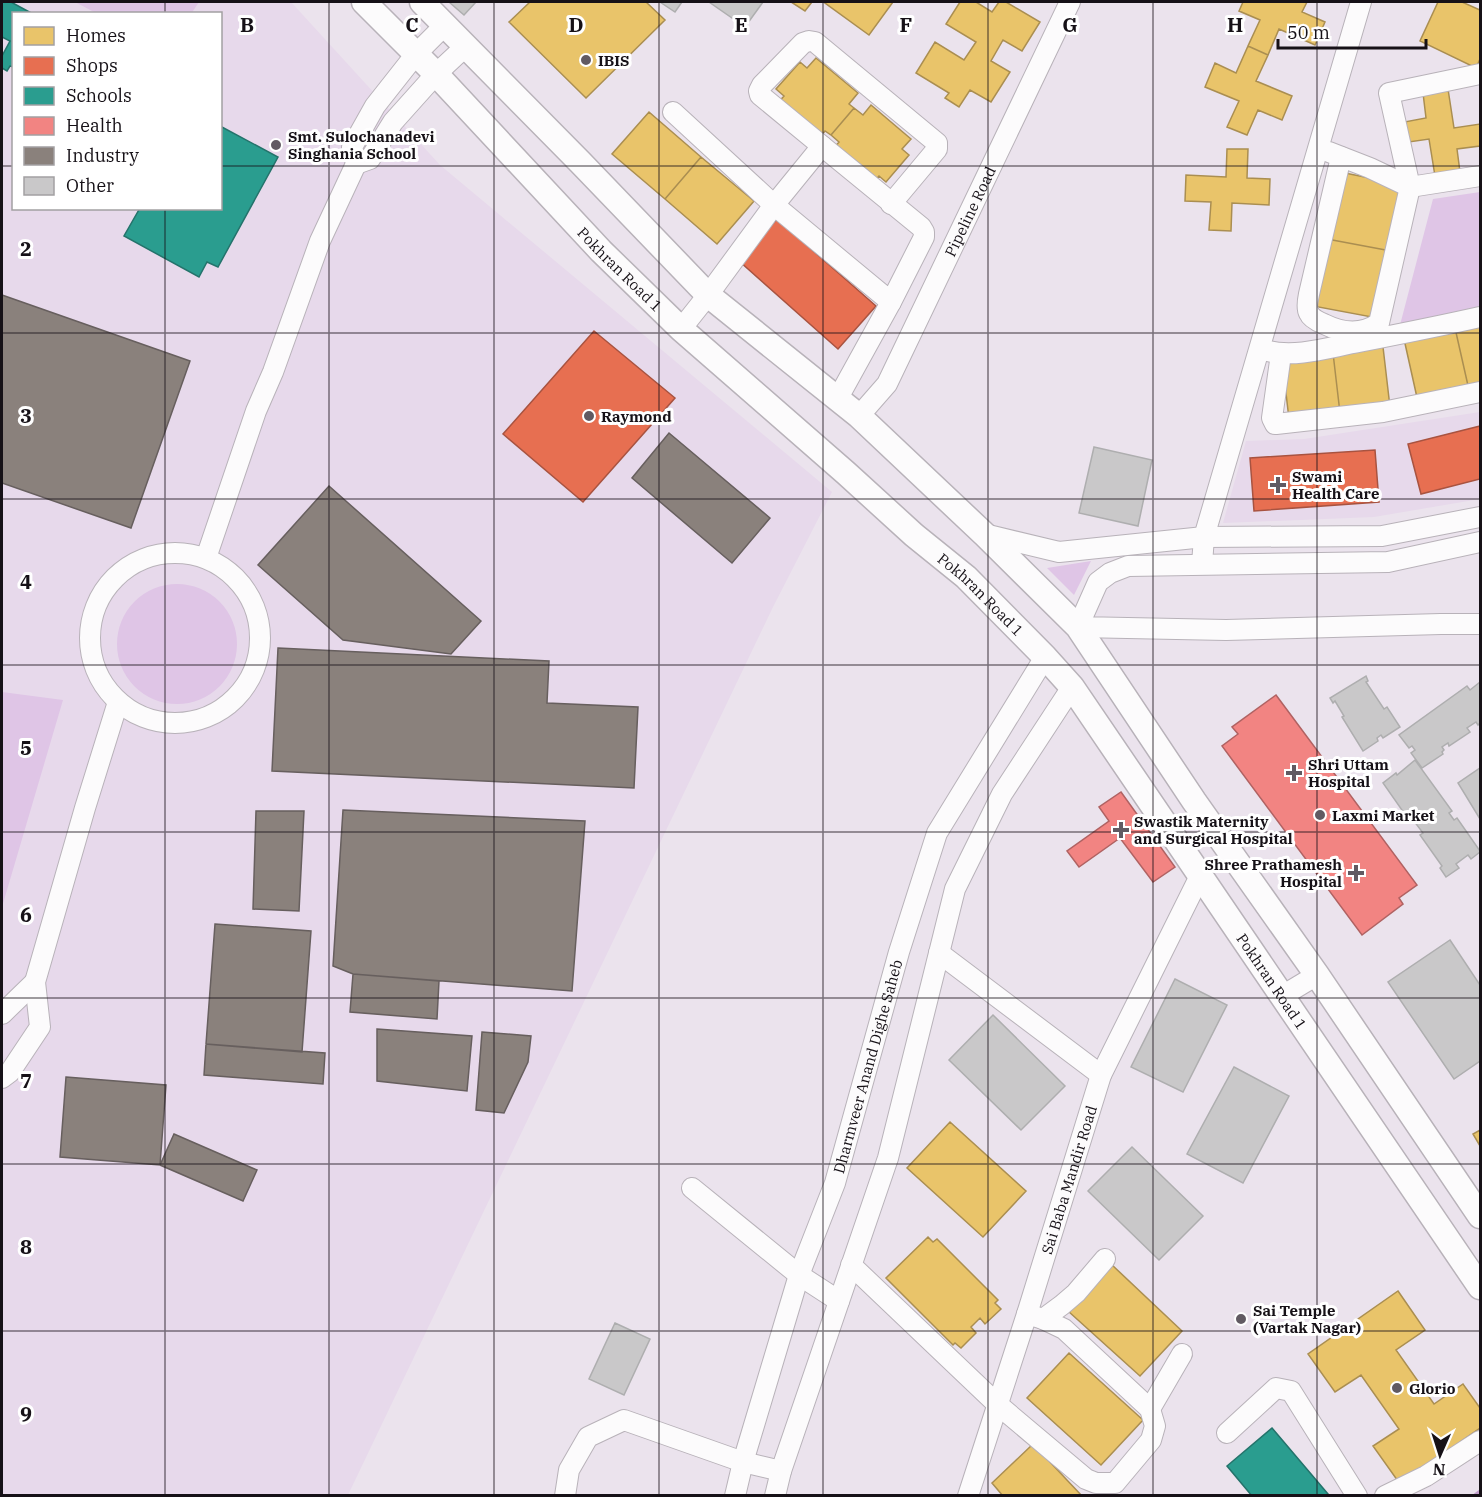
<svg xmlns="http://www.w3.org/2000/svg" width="1482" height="1497" viewBox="0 0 1482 1497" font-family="'IBM Plex Serif',serif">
  <rect width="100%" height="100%" fill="#ebe3ed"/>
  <path fill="#e7d9eb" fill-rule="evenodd" d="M 2,2 L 291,2 L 440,165 L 832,492 L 772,609 L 348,1495 L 2,1496 ZM 14,14 L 220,14 L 220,208 L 14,208 Z
    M 1480,412 L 1480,499 L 1374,517 L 1223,523 L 1246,441 L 1304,439 Z"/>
  <path fill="#dfc5e6" d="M 75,2 L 199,2 L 191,14 L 96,13 Z
    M 1480,192 L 1480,306 L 1400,325 L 1433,199 Z
    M 1091,561 L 1074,595 L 1047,568 Z
    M117 644a60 60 0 1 1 120 0a60 60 0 1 1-120 0Z
    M 2,692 L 63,700 L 2,907 Z"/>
  <path fill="#e9c46a" stroke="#aa8e51" stroke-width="1.5" d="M 530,2 L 646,2 L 665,20 L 586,98 L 509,22 Z
    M 791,2 L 812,2 L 805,11 Z
    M 827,2 L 893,2 L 869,35 L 825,3 Z
    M 960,2 L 976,2 L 992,12 L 999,2 L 1006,2 L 1040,22 L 1022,51 L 1003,40 L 991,61 L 1010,72 L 991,102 L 970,90 L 959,107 L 945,98 L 949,93 L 916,73 L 935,42 L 964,60 L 976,42 L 946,24 Z
    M 1243,2 L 1307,2 L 1302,12 L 1325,22 L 1315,45 L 1279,29 L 1268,55 L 1248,46 L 1260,20 L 1239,11 Z
    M 1438,2 L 1462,2 L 1480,10 L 1480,59 L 1476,68 L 1420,41 Z
    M 1248,46 L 1268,55 L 1256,81 L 1292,96 L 1282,120 L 1258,110 L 1247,135 L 1227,127 L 1239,101 L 1205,87 L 1215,63 L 1236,73 Z
    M 816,58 L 858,93 L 849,104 L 854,108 L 831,135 L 825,131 L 817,141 L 776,105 L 784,96 L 776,89 L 800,62 L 807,68 Z
    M 1448,89 L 1454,128 L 1480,124 L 1480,146 L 1457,149 L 1460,172 L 1435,176 L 1429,139 L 1402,143 L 1399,123 L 1426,118 L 1423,93 Z
    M 871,105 L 911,139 L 902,149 L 909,155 L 886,182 L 879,176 L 872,184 L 832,150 L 839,142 L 831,135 L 854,108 L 863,115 Z
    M 649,112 L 701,157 L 665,199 L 612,154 Z
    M 1227,149 L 1248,149 L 1247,178 L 1270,179 L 1269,205 L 1232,203 L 1231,231 L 1209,230 L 1211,202 L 1185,201 L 1186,175 L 1226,177 Z
    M 701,157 L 754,201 L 717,244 L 665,199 Z
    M 1340,172 L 1404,185 L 1391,251 L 1327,239 Z
    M 1327,239 L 1391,251 L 1377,318 L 1313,306 Z
    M 1480,321 L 1480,387 L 1469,390 L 1455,328 Z
    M 1455,328 L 1469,390 L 1418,402 L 1404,339 Z
    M 1383,347 L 1390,407 L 1340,413 L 1333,353 Z
    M 1333,353 L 1340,413 L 1289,419 L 1282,359 Z
    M 950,1122 L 1026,1191 L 983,1237 L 907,1168 Z
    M 1480,1130 L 1480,1146 L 1473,1134 Z
    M 928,1237 L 933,1242 L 937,1239 L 998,1300 L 995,1303 L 1001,1309 L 985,1324 L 980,1318 L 971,1327 L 976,1333 L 961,1348 L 955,1343 L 953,1345 L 886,1278 Z
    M 1111,1264 L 1182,1331 L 1140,1376 L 1068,1311 Z
    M 1398,1291 L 1425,1330 L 1396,1350 L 1434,1404 L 1463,1384 L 1480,1408 L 1480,1428 L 1400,1484 L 1373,1446 L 1399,1429 L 1361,1375 L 1335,1392 L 1308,1354 Z
    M 1069,1353 L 1143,1420 L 1101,1465 L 1027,1398 Z
    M 1033,1444 L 1082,1496 L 1003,1496 L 992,1483 Z"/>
  <path fill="#e76f51" stroke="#a85340" stroke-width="1.5" d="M 777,219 L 876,306 L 838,349 L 739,261 Z
    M 594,331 L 675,398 L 583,502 L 503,434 Z
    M 1480,426 L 1480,479 L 1421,494 L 1408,444 Z
    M 1375,450 L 1379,502 L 1254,511 L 1250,458 Z"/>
  <path fill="#2a9d8f" stroke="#24736b" stroke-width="1.5" d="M 2,2 L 11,2 L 33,14 L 14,14 L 14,67 L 10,66 L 7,71 L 2,68 L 2,56 L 10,41 L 2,37 Z
    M 220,126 L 278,157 L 218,267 L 207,262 L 199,277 L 124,236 L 140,208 L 220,208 Z
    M 1272,1428 L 1328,1494 L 1326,1496 L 1252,1496 L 1227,1466 Z"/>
  <path fill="#f28482" stroke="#b06262" stroke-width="1.5" d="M 1276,695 L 1417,885 L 1399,898 L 1403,904 L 1362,935 L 1222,746 L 1238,734 L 1232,727 Z
    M 1121,792 L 1175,867 L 1153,882 L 1120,838 L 1079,867 L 1067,851 L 1109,821 L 1099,807 Z"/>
  <path fill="#8a817c" stroke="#675f5e" stroke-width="1.5" d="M 2,295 L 190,361 L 131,528 L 2,483 Z
    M 669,433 L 770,518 L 732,563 L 632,478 Z
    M 329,486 L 481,621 L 451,654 L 343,640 L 258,565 Z
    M 278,648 L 549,661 L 547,703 L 638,707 L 634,788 L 272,771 Z
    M 343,810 L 585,821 L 572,991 L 353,974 L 333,966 Z
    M 256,811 L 304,811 L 299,911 L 253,909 Z
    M 215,924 L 311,931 L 302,1052 L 206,1044 Z
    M 353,974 L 439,981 L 437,1019 L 350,1012 Z
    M 377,1029 L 472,1036 L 467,1091 L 377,1081 Z
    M 482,1032 L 531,1036 L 528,1062 L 504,1113 L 476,1110 Z
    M 206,1044 L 325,1053 L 323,1084 L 204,1075 Z
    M 66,1077 L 166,1085 L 160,1165 L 60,1157 Z
    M 174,1134 L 257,1170 L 243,1201 L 160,1165 Z"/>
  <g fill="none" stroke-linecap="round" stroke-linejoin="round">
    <path stroke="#c09dca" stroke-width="6" d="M 1476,1496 L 1480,1493"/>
  </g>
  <path fill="#c9c8c9" stroke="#aeaeaf" stroke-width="1.5" d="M 449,2 L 476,2 L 464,15 Z
    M 660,2 L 682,2 L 675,12 Z
    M 709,2 L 763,2 L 745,27 Z
    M 1094,447 L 1152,460 L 1138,526 L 1079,513 Z
    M 1366,676 L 1368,681 L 1366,682 L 1384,709 L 1387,707 L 1400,727 L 1383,738 L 1381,735 L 1377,738 L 1378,741 L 1363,751 L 1342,717 L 1344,716 L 1335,701 L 1333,703 L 1330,698 Z
    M 1480,682 L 1480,723 L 1478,725 L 1476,722 L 1467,728 L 1470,732 L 1449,746 L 1448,743 L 1442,747 L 1444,750 L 1442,752 L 1443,754 L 1422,768 L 1411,753 L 1415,750 L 1412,746 L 1409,748 L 1399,735 L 1467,686 L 1470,690 Z
    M 1415,760 L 1452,811 L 1449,813 L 1454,820 L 1457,818 L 1480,851 L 1480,852 L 1471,859 L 1468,855 L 1456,864 L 1459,868 L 1446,877 L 1440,868 L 1442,866 L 1420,835 L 1423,833 L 1414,821 L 1411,823 L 1383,783 L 1396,773 L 1397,775 Z
    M 1480,768 L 1480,819 L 1458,783 Z
    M 1450,940 L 1480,985 L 1480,1061 L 1454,1079 L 1388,982 Z
    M 1175,979 L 1227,1005 L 1183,1092 L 1131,1067 Z
    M 993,1015 L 1065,1086 L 1021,1130 L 949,1060 Z
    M 1234,1067 L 1289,1096 L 1243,1183 L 1187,1154 Z
    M 1132,1147 L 1203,1216 L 1159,1260 L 1088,1191 Z
    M 615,1323 L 650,1339 L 624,1395 L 589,1379 Z"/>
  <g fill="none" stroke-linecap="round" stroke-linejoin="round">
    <g stroke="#b8b2b9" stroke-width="22">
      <g id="minor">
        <path d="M 673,112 L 774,205 L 891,302 L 924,237 L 924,232 L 921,227 L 822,146"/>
        <path d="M 1329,152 L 1370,168 L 1410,187 L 1480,176"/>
        <path d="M 1341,157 L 1309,294 C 1308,299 1306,308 1309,313 C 1311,318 1319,322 1324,324 C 1342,333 1362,335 1379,323 L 1410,187 L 1389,93 L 1480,74"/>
        <path d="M 356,164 L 370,159 L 393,122 L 436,74 L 466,46"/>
        <path d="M 681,329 L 708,295 L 774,205 L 822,146 L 760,95 L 759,91 L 762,85 L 803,43 L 809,41 L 815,42 L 937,143 L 937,149 L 891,204"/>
        <path d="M 1268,351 C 1297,358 1330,347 1359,342 C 1400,334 1440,326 1480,317"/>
        <path d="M 1281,354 L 1272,418 L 1275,424 L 1276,424 L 1383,412 L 1480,392"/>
        <path d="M 838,398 L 891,302"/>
        <path id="s1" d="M 859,416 L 887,384 L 1070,2"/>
        <path d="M 984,534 L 1059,552 L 1204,537 L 1382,536 L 1480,517"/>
        <path d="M 1480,542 L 1388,562 L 1128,566 L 1110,573 L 1098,582 L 1078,627 L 1226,630 L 1441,624 L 1480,624"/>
        <circle cx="175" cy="638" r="85"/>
        <path d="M 206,558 L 256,411 L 273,372 L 320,241 L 356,164 L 352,147 L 375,106 L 416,54 L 445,25"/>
        <path d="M 1202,564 L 1204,537 L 1361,2"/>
        <path d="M 939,953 L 1101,1075"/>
        <path d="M 1282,996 L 1317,975"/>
        <path d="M 2,1014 L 35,982"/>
        <path d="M 2,1078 L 10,1072 L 40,1027 L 35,982 L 85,808 L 118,702"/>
        <path d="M 692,1188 L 799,1275 L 839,1301"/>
        <path d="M 851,1265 L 997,1404 L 1086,1479 L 1096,1483 L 1115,1483 L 1151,1440 L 1155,1426 L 1150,1409 L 1064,1329 L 1043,1319 L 1027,1314"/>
        <path d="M 1043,1319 L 1062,1305 L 1076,1293 L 1105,1259"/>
        <path d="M 1150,1409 L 1182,1354"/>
        <path d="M 1227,1433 L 1276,1388 L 1291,1391 L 1357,1496"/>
        <path d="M 565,1496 L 569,1470 L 588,1437 L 624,1420 L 743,1462 L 781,1471"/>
        <path id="s2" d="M 735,1496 L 743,1462 L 799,1275 L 835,1183 L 899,952 L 937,833 L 1045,657"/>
        <path d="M 775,1496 L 781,1471 L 888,1158 L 955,889 L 1002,794 L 1072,687"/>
        <path id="s3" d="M 968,1496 L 1027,1314 L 1101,1075 L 1200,876"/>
        <path d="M 1385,1496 L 1426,1476 L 1480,1441"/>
      </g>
    </g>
    <g stroke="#b8b2b9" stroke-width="27">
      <g id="major">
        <path id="s4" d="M 364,2 L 436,74 L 601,251 L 681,329 L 846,473 L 914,535 L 966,577 L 1045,657 L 1072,687 L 1480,1287"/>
        <path d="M 422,2 L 580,162 L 708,295 L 859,416 L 984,534 L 1078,627 L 1194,801 L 1317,975 L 1480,1216"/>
      </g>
    </g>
    <use href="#minor" stroke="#fcfbfc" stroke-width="20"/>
    <use href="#major" stroke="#fcfbfc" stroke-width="24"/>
  </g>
  <path fill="none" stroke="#161117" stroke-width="1.5" stroke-opacity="0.55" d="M 165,2 L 165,14M 329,2 L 329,1496M 494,2 L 494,1496M 659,2 L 659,1496M 823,2 L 823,1496M 988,2 L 988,1496M 1153,2 L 1153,1496M 1317,2 L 1317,1496M 2,166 L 14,166M 220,166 L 1480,166M 165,208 L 165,1496M 2,333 L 1480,333M 2,499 L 1480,499M 2,665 L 1480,665M 2,832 L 1480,832M 2,998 L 1480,998M 2,1164 L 1480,1164M 2,1331 L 1480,1331"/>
  <g fill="#615a62" stroke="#fff" stroke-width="2">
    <circle cx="586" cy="60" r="6"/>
    <circle cx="276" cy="145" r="6"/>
    <circle cx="589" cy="416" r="6"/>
    <path d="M1275 476h6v6h6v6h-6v6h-6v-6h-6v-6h6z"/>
    <path d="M1291 764h6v6h6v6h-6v6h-6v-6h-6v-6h6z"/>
    <circle cx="1320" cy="815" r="6"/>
    <path d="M1118 821h6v6h6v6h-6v6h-6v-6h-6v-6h6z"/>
    <path d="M1353 864h6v6h6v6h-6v6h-6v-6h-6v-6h6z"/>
    <circle cx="1241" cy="1319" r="6"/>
    <circle cx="1397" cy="1388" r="6"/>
  </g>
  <g text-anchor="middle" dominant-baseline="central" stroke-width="6" stroke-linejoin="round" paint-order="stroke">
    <g font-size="15" font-weight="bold" fill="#161117" stroke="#fff" text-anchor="start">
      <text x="598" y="60">IBIS</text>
      <text x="288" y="136">Smt. Sulochanadevi<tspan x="288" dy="17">Singhania School</tspan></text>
      <text x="601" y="416">Raymond</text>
      <text x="1292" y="476">Swami<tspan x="1292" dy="17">Health Care</tspan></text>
      <text x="1308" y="764">Shri Uttam<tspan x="1308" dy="17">Hospital</tspan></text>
      <text x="1332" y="815">Laxmi Market</text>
      <text x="1134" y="821">Swastik Maternity<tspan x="1134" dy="17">and Surgical Hospital</tspan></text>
      <text x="1342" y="864" text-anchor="end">Shree Prathamesh<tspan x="1342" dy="17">Hospital</tspan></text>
      <text x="1253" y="1310">Sai Temple<tspan x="1253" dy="17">(Vartak Nagar)</tspan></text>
      <text x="1409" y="1388">Glorio</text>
    </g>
    <g font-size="15" fill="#161117" stroke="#fff">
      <text stroke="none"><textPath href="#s1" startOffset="234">Pipeline Road</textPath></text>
      <text stroke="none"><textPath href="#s4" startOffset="370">Pokhran Road 1</textPath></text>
      <text stroke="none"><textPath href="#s4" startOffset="856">Pokhran Road 1</textPath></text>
      <text stroke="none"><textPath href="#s4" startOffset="1342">Pokhran Road 1</textPath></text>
      <text stroke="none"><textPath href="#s2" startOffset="450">Dharmveer Anand Dighe Saheb</textPath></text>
      <text stroke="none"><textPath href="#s3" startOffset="332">Sai Baba Mandir Road</textPath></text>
    </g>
  </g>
  <g font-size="20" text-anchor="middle" font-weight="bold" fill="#161117" stroke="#fff" stroke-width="6" stroke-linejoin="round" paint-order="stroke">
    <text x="247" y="32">B</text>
    <text x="412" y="32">C</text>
    <text x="576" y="32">D</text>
    <text x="741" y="32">E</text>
    <text x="906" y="32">F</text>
    <text x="1070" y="32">G</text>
    <text x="1235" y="32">H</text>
    <text x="26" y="256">2</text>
    <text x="26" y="423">3</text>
    <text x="26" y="589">4</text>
    <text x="26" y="755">5</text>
    <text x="26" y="922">6</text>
    <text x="26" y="1088">7</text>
    <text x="26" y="1254">8</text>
    <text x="26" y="1421">9</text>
  </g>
  <rect width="1482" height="1497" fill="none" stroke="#161117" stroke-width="6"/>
  <rect x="12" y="12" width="210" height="198" fill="#ffffff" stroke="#a2a0a2" stroke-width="1.5"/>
  <rect x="24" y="27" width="30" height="18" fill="#e9c46a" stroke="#a2a0a2" stroke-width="1.5"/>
  <text x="66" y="42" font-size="18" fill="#161117">Homes</text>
  <rect x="24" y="57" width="30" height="18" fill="#e76f51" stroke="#a2a0a2" stroke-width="1.5"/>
  <text x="66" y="72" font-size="18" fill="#161117">Shops</text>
  <rect x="24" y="87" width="30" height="18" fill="#2a9d8f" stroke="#a2a0a2" stroke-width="1.5"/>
  <text x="66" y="102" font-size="18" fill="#161117">Schools</text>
  <rect x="24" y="117" width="30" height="18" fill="#f28482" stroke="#a2a0a2" stroke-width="1.5"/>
  <text x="66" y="132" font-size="18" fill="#161117">Health</text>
  <rect x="24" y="147" width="30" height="18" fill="#8a817c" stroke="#a2a0a2" stroke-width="1.5"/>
  <text x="66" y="162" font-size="18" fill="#161117">Industry</text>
  <rect x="24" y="177" width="30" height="18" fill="#c9c8c9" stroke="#a2a0a2" stroke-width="1.5"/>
  <text x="66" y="192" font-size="18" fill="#161117">Other</text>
  <g transform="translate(1440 1455) rotate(183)" stroke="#ffffff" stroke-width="4.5" paint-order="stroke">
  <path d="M0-4.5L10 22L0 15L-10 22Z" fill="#161117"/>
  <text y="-9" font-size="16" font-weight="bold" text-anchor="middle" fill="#161117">N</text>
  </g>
  <path d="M1278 39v9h148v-9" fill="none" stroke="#161117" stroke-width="3"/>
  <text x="1287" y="39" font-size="18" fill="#161117" stroke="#ffffff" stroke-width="4.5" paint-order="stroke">50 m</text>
</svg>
